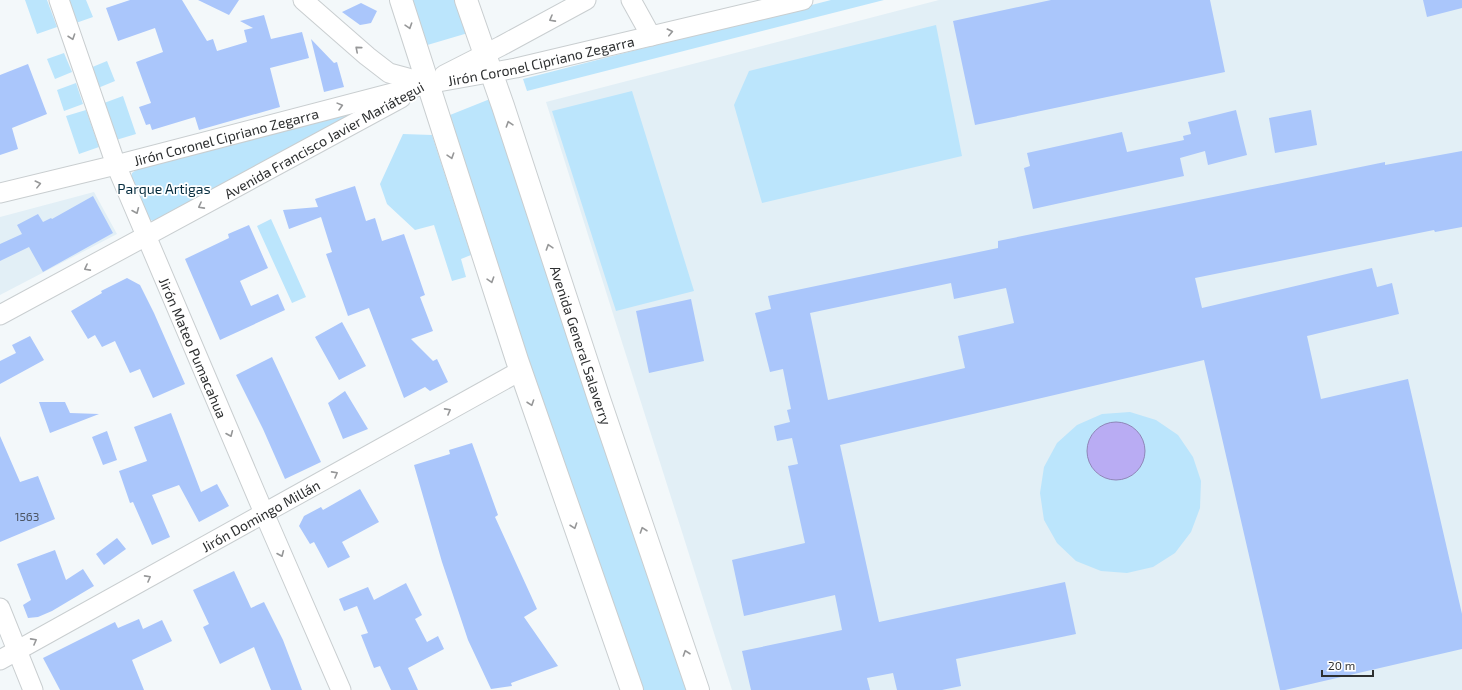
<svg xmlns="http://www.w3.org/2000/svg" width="1462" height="690" viewBox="0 0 1462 690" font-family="'Exo 2',sans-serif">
  <rect width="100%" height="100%" fill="#f3f8fa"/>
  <path fill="#e2eff6" d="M 939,0 L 1462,0 L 1462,690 L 732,690 L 546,102 Z
    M 94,192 L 117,234 L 0,295 L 0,217 Z"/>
  <path fill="#bbe5fc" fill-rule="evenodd" d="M 25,0 L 47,0 L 57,27 L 37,34 Z
    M 65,0 L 86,0 L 93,17 L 73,24 Z
    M 411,0 L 458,0 L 468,33 L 424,46 Z
    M 831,0 L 884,0 L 527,91 L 523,79 Z
    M 936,25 L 962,156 L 762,203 L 734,105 L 749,71 Z
    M 64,53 L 72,72 L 55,79 L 47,59 Z
    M 107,61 L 115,81 L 98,88 L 90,68 Z
    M 76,83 L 83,104 L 64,111 L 57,90 Z
    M 632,91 L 694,291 L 616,311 L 552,111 Z
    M 123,96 L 136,134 L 116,140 L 104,103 Z
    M 490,99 L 691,690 L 641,690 L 445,117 Z
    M 86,110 L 99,147 L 79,154 L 66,116 Z
    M 348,110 L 352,114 L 157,222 L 150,220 L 131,179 L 132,173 L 139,168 Z
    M 403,134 L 432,135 L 471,255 L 461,259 L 466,277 L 452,281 L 434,225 L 415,230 L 387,204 L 380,184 Z
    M 271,219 L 306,297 L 292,303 L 257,226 Z
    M 1130,412 L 1156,420 L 1178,435 L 1193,457 L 1201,481 L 1200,508 L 1191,532 L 1175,553 L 1153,567 L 1127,573 L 1101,571 L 1076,561 L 1057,543 L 1044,520 L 1040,493 L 1044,467 L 1057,443 L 1077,425 L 1102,414 ZM 1112,423 C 1126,423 1135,427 1143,440 L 1115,480 C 1100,478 1093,473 1089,458 C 1084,438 1094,429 1112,423 Z"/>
  <path fill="#b9acf3" stroke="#8f86b8" d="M1087 451a29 29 0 1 1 58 0a29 29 0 1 1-58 0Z"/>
  <path fill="#aac6fb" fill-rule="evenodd" d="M 130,0 L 182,0 L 207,41 L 213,39 L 217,51 L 247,42 L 244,30 L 253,28 L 240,21 L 264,15 L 271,39 L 302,32 L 309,58 L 270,68 L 280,107 L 199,130 L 195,117 L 152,130 L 150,124 L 146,125 L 139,107 L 151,103 L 136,62 L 163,52 L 155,28 L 118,41 L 106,8 Z
    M 198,0 L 239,0 L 229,15 Z
    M 1051,0 L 1210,0 L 1225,72 L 975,125 L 953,21 Z
    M 1423,0 L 1462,0 L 1462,8 L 1427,17 Z
    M 361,3 L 377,11 L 371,23 L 366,24 L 360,25 L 342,12 Z
    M 311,39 L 334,63 L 337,62 L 344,87 L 324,92 Z
    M 28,64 L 47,114 L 12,128 L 18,149 L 0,155 L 0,75 Z
    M 1236,110 L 1247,155 L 1208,165 L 1205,151 L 1180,158 L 1184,176 L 1033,209 L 1024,168 L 1030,166 L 1027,153 L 1122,132 L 1127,152 L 1184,140 L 1183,136 L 1191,134 L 1188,122 Z
    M 1311,110 L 1317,145 L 1275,153 L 1269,118 Z
    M 1462,151 L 1462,227 L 1435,232 L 1434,230 L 1195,278 L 1202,308 L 1372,268 L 1377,287 L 1392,283 L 1399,314 L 1307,336 L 1321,399 L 1408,379 L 1462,614 L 1462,649 L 1285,690 L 1280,690 L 1204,360 L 840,445 L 879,622 L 1065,582 L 1076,634 L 956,659 L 961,686 L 942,690 L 897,690 L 893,673 L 867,678 L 870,690 L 751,690 L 742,651 L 842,630 L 835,595 L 744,616 L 732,560 L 805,543 L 788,466 L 798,464 L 792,438 L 777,441 L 774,426 L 790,422 L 787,410 L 791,409 L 783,369 L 770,372 L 755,313 L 771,309 L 768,296 L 998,248 L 998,241 L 1385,162 L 1385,165 ZM 951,283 L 954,299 L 1006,288 L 1014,323 L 958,336 L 965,368 L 828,400 L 810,313 Z
    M 355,186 L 366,221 L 375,218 L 382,241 L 404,234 L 425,295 L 420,297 L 433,331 L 411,339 L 433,361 L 437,359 L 448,382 L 430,391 L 425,387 L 404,398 L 369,308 L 348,316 L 326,254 L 332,252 L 321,217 L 289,229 L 283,210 L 318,207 L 315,199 Z
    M 93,196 L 113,233 L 43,272 L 29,247 L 0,261 L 0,244 L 22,234 L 17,225 L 38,214 L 43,222 L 51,218 L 52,219 Z
    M 249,225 L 268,268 L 240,281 L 251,306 L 278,294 L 285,310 L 220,340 L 185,259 L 229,238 L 228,234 Z
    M 127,278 L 140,285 L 154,313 L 185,384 L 153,398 L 140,369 L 130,373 L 115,341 L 102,347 L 95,335 L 88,339 L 71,311 L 102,293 L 101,291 Z
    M 691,299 L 704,361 L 649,373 L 636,311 Z
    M 342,322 L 366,366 L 339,380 L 315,337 Z
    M 30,336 L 44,360 L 0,384 L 0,361 L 16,353 L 12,345 Z
    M 272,357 L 321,462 L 285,479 L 263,429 L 236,375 Z
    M 345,391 L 368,429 L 343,439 L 328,403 Z
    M 39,402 L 65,402 L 70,413 L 99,414 L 50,433 Z
    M 171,413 L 201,492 L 217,484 L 229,506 L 199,522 L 179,485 L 152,495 L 170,537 L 152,545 L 133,502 L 130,503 L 119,471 L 147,461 L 134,427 Z
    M 107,431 L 117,460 L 103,465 L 92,437 Z
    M 0,436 L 20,482 L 38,476 L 55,519 L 0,542 Z
    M 472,443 L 498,515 L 495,517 L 537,609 L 524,617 L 558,666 L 511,683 L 512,686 L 491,689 L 468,640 L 442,562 L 414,465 L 450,454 L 449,450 Z
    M 360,489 L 379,522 L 342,542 L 350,557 L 328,568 L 314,542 L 310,544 L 299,526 L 304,516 L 321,507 L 323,510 Z
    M 117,538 L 126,549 L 104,565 L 96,554 Z
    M 55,550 L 66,580 L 83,569 L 94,586 L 52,611 L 38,617 L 28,618 L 23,605 L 31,600 L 17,564 Z
    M 234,571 L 251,608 L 264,602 L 283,640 L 302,690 L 271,690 L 254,647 L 220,664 L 203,627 L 209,624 L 193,590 Z
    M 406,583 L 422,615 L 415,619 L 427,642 L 438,636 L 444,649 L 408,668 L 418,690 L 391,690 L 380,666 L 374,668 L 361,635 L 368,633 L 357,606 L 344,611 L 339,599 L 368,587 L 374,600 Z
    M 139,619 L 143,629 L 162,620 L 172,641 L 132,660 L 144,690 L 60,690 L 43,658 L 115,622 L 118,628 Z"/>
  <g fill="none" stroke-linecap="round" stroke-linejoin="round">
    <g stroke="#c9ced0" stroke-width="21">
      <g id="minor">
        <path id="s1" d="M 59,0 L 116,165 L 264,513 L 341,690"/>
        <path d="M 303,0 L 367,56 L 389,73 L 426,83"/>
        <path d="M 631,0 L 651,36"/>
        <path d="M 444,75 L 501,46 L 586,0"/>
        <path id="s2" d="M 0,193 L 116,165 L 427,84 L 516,68 L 803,0"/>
        <path d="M 0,315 L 401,98"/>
        <path d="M 0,608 L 33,690"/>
        <path id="s3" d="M 0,660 L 520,371"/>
      </g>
    </g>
    <g stroke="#c9ced0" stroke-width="24">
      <g id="major">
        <path d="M 401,0 L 517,360 L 632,690"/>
        <path id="s4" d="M 466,0 L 503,106 L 599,399 L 698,690"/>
      </g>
    </g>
    <use href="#minor" stroke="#fff" stroke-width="19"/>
    <use href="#major" stroke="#fff" stroke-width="22"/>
  </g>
  <defs><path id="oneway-chevron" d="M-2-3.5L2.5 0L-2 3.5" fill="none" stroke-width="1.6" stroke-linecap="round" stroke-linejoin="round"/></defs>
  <g stroke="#969798">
    <use href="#oneway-chevron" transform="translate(552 19) rotate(151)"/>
    <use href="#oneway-chevron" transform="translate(409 26) rotate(72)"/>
    <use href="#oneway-chevron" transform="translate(670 32) rotate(-13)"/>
    <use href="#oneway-chevron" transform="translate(72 37) rotate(71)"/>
    <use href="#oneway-chevron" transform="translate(358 49) rotate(-139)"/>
    <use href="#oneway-chevron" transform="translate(340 106) rotate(-15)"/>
    <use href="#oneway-chevron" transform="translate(509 124) rotate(-108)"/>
    <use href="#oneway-chevron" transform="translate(451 156) rotate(72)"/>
    <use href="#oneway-chevron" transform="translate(38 184) rotate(-14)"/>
    <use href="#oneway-chevron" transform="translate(201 206) rotate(152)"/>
    <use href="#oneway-chevron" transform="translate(136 211) rotate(67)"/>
    <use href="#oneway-chevron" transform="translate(549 247) rotate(-108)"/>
    <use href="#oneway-chevron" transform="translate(87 268) rotate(152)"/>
    <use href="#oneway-chevron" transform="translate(491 280) rotate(72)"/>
    <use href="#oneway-chevron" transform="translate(531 403) rotate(71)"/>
    <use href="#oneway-chevron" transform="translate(448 411) rotate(-29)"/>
    <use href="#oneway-chevron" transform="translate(230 434) rotate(67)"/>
    <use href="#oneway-chevron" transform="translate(335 474) rotate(-29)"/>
    <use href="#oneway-chevron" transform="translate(574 526) rotate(71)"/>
    <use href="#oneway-chevron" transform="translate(643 530) rotate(-109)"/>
    <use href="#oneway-chevron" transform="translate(281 554) rotate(67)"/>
    <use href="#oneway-chevron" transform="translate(148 578) rotate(-29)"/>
    <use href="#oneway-chevron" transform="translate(34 641) rotate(-29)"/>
    <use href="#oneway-chevron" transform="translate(686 653) rotate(-109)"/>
  </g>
  <g text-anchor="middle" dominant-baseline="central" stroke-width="3.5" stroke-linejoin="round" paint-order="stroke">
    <g font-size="12" fill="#4c5563">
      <text x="27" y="516">1563</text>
    </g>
    <g font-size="14" fill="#2d2f30" stroke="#fff">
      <text stroke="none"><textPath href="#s2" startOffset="557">Jirón Coronel Cipriano Zegarra</textPath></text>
      <text stroke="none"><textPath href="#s2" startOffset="233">Jirón Coronel Cipriano Zegarra</textPath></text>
      <text transform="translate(324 140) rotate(-29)">Avenida Francisco Javier Mariátegui</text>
      <text stroke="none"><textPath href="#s4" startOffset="364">Avenida General Salaverry</textPath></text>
      <text stroke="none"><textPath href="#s1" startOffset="373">Jirón Mateo Pumacahua</textPath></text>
      <text stroke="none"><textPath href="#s3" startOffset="298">Jirón Domingo Millán</textPath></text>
    </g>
    <g font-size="14" fill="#072e40" stroke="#fff">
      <text x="164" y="188">Parque Artigas</text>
    </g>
  </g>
  <path d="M1322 670v6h51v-6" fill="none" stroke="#2d2f30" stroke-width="2"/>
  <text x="1328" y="670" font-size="12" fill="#2d2f30" stroke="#ffffff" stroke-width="3" paint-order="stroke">20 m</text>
</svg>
